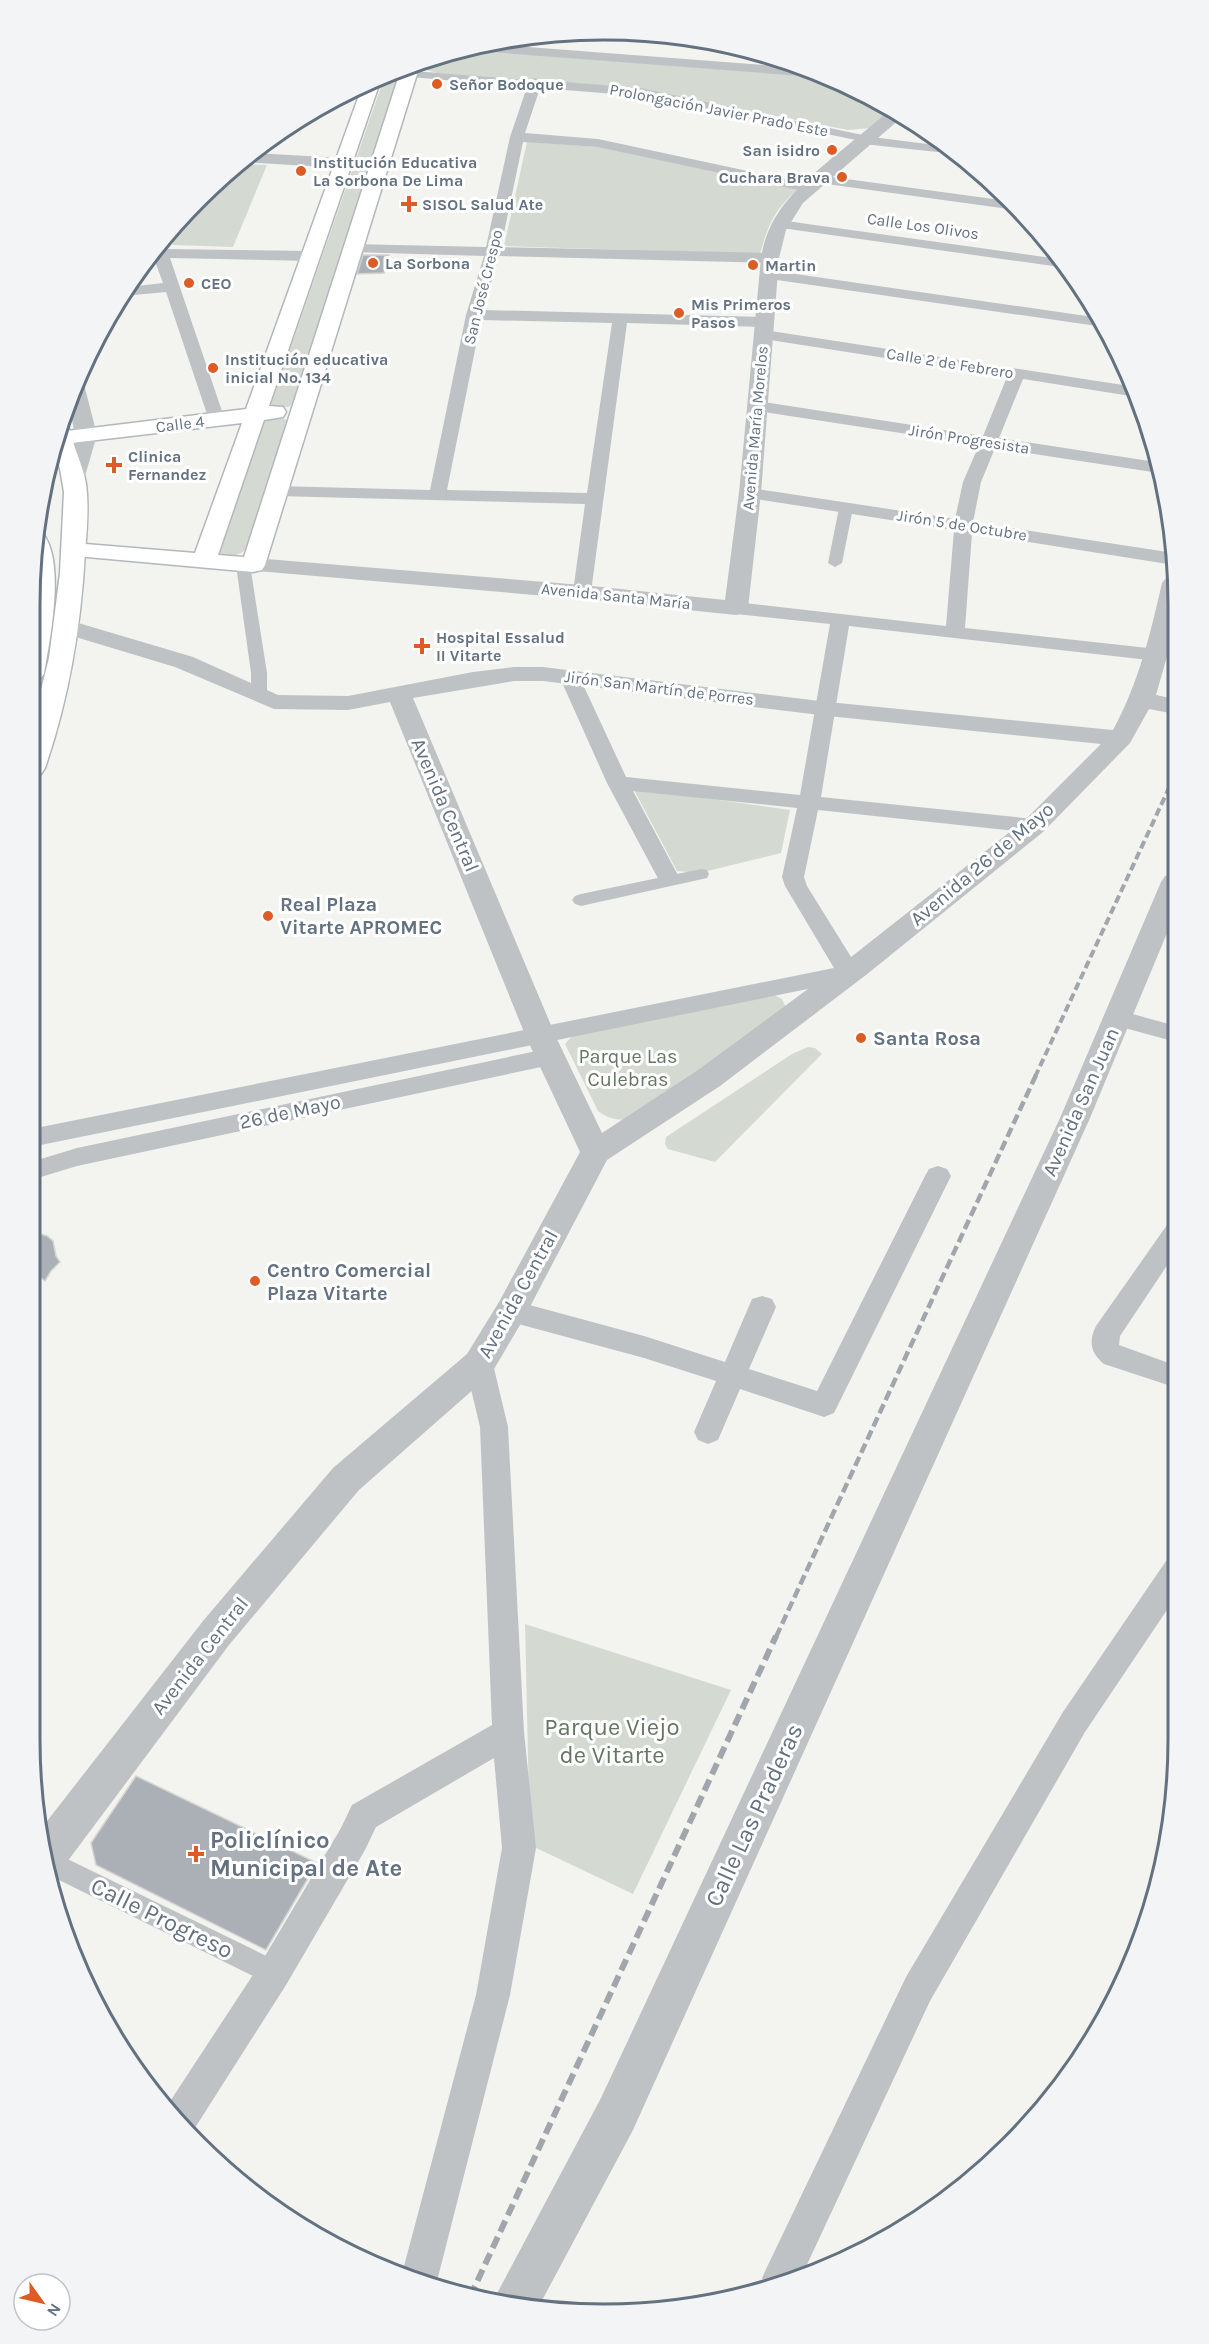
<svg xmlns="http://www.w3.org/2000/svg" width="1209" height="2344" viewBox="0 0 1209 2344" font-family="Karla,sans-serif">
  <rect width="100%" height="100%" fill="#f3f4ef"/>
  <path fill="#d4dad1" d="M 467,50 L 825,77 L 859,89 L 892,111 L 870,128 L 848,130 L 624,87 L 437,73 L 427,70 L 426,67 L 435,57 Z
    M 388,78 L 397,81 L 295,403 L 288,407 L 273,406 L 271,404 L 383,81 Z
    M 527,142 L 601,147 L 799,188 C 774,210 769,223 760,254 L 504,246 Z
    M 237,164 L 267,165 L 233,247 L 173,245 L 169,233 L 226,172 Z
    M 269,419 L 284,419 L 289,421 L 245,550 C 238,557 227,557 218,553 L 263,422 Z
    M 633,788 L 790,810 L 781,853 L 699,873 L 677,871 Z
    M 772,994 L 782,999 L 786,1008 L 632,1119 C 618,1121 609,1119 598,1111 L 565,1044 L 573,1035 Z
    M 808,1047 L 815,1048 L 822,1054 L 715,1162 L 668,1149 L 665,1144 L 666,1137 L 792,1054 Z
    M 525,1624 L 731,1690 L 633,1894 L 530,1845 Z"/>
  <path fill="#aab0b5" stroke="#d4d5d2" stroke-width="1.5" d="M 363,255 L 389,255 L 384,273 L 357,274 Z
    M 31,1231 L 47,1236 L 53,1241 L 56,1256 L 60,1262 L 51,1271 L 45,1281 L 30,1270 Z
    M 136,1776 L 317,1863 L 266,1950 L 96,1865 L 91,1843 Z"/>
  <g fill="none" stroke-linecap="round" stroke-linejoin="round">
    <g stroke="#b3b7bc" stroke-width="3">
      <path id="secondary" d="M 415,63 L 417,74 L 265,565 L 262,570 L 253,572 L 65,555 L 61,550 L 65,545 L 73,543 L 195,553 L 242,423 L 54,445 L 59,432 L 246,409 L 362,87 L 379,79 L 380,82 L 269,406 L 283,407 L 286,412 L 283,417 L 264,420 L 218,555 L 244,557 L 401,69 Z"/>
    </g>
    <g stroke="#b1b5b9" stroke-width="3">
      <path id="primary" d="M 415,63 L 417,66 L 415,70 L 408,71 L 402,69 Z
        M 61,425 L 67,426 L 70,431 C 74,449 83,465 86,484 C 89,506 87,530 85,552 C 81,627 69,698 45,768 L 41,774 L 31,776 L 31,729 L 49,658 L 60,573 L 64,492 L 60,469 L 53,447 Z
        M 37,533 L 44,535 C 65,565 50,639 44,674 L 40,679 L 31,682 L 31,567 Z"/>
    </g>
    <path fill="#bec2c5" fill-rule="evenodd" d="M 846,504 L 853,508 L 842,563 L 835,567 L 828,563 L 839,508 Z
      M 243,561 L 250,565 L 267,673 L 267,697 L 259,702 L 251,697 L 251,673 L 236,565 Z
      M 701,869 L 707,870 L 709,874 L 707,878 L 581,906 L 575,904 L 572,900 L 575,896 L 581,894 Z
      M 51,1851 L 283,1964 L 287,1973 L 283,1982 L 274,1986 L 265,1982 L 53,1877 L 49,1852 Z"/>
    <path fill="#bec2c5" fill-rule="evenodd" d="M 490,44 L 803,68 L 820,75 L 815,77 L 477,51 L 472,48 Z
      M 400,70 L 530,80 L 535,78 L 540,80 L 640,88 L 872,137 L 943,146 L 956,154 L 863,144 L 856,140 L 640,96 L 540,88 L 525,133 L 598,139 L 808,184 L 815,188 L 808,192 L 598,147 L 523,142 L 501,247 L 770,253 L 778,258 L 770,263 L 499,256 L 483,310 L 765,317 L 773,322 L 765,327 L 627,323 L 591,592 L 589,596 L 575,596 L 573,592 L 585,504 L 276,496 L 270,495 L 267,491 L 270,487 L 276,486 L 430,490 L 466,315 L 484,256 L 352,252 L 345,248 L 352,244 L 486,247 L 510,137 L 527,87 L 387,75 ZM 481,320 L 612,323 L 587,493 L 447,490 Z
      M 817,175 L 1008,201 L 1016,210 L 812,182 L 810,179 L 812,176 Z
      M 779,220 L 1059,259 L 1067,268 L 774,227 L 772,224 L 774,221 Z
      M 161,241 L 167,249 L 311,251 L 319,256 L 311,261 L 170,258 L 225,420 L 223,424 L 211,424 L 209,420 L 166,292 L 123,296 L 129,287 L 163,283 L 152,253 Z
      M 768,270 L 1100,318 L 1104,327 L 763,278 L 760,275 Z
      M 764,330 L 1136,387 L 1137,397 L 1023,379 L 999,438 L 1156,462 L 1159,473 L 995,448 L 981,482 L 973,522 L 1174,553 L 1174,565 L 972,533 L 965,628 L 1157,649 L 1164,651 L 1167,655 L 1164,659 L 1157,661 L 849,626 L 821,797 L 1034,819 L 1042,821 L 1045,826 L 1042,831 L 1034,833 L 818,810 L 804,877 L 807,886 L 861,973 L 857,979 L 31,1147 L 31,1129 L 834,968 L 785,886 L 782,877 L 797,808 L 633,791 L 680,879 L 677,884 L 669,886 L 661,884 L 607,783 L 560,678 L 563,674 L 577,674 L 580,678 L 626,777 L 800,795 L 830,624 L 736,614 L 729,612 L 726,608 L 729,604 L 736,602 L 946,626 L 954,530 L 750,498 L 744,497 L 741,493 L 744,489 L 750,488 L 955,519 L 963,482 L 979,445 L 757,411 L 749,406 L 757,401 L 983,436 L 1007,377 L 758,338 L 756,335 Z
      M 1118,1010 L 1176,1026 L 1176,1042 L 1110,1024 L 1106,1018 L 1110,1012 Z
      M 551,1048 L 560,1051 L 563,1057 L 560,1063 L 77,1166 L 31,1180 L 31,1162 L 77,1148 Z
      M 938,1166 L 947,1169 L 951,1176 L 834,1413 L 824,1417 L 740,1389 L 718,1440 L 708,1444 L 698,1440 L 694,1432 L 716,1381 L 644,1358 L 511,1322 L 501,1319 L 497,1311 L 501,1303 L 511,1300 L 644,1336 L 725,1362 L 752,1299 L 762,1296 L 772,1299 L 776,1307 L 749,1369 L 817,1391 L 925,1176 L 929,1169 Z
      M 1176,1222 L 1176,1252 L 1120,1336 L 1119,1345 L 1177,1366 L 1177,1388 L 1104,1364 C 1091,1353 1088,1342 1096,1326 L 1167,1225 Z
      M 479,1353 L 489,1356 L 493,1364 L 508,1427 L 524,1732 L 536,1848 L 510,1995 L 436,2285 L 403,2270 L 476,1995 L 502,1848 L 494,1758 L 376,1827 L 365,1850 L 286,1985 L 193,2131 L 167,2106 L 262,1961 L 341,1828 L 352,1805 L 492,1725 L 480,1427 L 465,1364 L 469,1356 Z
      M 1177,1557 L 1177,1595 L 1085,1732 L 930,2001 L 804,2271 L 764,2283 L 762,2278 L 768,2265 L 906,1977 L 1063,1712 L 1166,1561 Z"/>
    <path fill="#bec2c5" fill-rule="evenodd" d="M 890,110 L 901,118 L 803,203 L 786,230 L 779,258 L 761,493 L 748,608 L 744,613 L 736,615 L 582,599 L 245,570 L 242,565 L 245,560 L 253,558 L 582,585 L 725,600 L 739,493 L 761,258 C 768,212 798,187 832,158 C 852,142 871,126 890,110 Z
      M 253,153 L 343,158 L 349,159 L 352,163 L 349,167 L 343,168 L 240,162 Z
      M 77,382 L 82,384 L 85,388 L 97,435 L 85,476 L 82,481 L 74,483 L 66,481 L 63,476 L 75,435 L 69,405 Z
      M 1174,576 L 1174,632 L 1156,695 L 1175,699 L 1175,714 L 1149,709 L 1130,743 L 1043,832 L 866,975 L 720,1086 L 607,1160 L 523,1320 L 491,1374 L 359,1490 L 229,1645 L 64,1866 L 52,1871 L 44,1825 L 203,1621 L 333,1468 L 467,1354 L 499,1302 L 580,1152 L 526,1037 L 390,702 L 348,710 L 274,709 L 175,667 L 59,632 L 55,627 L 59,622 L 67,620 L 75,622 L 193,657 L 278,695 L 348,696 L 473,672 L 514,667 L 543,667 L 828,702 L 1113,730 C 1139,682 1150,635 1162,583 L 1166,578 ZM 514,681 L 543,681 L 828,716 L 1101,744 L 1025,820 L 846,961 L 698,1070 L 602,1133 L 556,1037 L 413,698 Z
      M 1175,873 L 1175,914 L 1090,1118 L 633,2130 L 538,2308 L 493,2301 L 601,2098 L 1060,1118 L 1161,882 L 1165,876 Z"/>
    <use href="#secondary" fill="#fff" fill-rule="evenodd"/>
    <use href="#primary" fill="#fff" fill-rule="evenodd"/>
    <path stroke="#a1a6ac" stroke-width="4" stroke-dasharray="8 4" stroke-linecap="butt" d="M 1035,1077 L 1175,775"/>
    <path stroke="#a1a6ac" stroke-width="4.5" stroke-dasharray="10 4.5" stroke-linecap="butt" d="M 776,1637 L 1036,1075"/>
    <path stroke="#a1a6ac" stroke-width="6" stroke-dasharray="12 6" stroke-linecap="butt" d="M 470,2297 L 776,1636"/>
  </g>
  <g fill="#dd5c25" stroke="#fff" stroke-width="2">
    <circle cx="437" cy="84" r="6"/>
    <circle cx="832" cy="150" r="6"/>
    <circle cx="301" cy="171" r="6"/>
    <circle cx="842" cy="177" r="6"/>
    <path d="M406 195h6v6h6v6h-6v6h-6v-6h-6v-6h6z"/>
    <circle cx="373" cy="263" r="6"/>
    <circle cx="753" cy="265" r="6"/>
    <circle cx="189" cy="283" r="6"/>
    <circle cx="679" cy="313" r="6"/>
    <circle cx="213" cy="368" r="6"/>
    <path d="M111 456h6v6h6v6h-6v6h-6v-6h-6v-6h6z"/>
    <path d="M419 637h6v6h6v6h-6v6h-6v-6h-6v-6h6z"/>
    <circle cx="268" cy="916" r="6"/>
    <circle cx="861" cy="1038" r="6"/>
    <circle cx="255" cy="1281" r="6"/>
    <path d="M193 1845h6v6h6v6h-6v6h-6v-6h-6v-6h6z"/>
  </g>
  <g text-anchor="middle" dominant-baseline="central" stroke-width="6" stroke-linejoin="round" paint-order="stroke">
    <g font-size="16" font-weight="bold" fill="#637180" stroke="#fff" text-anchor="start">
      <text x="449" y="84">Señor Bodoque</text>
      <text x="820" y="150" text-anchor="end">San isidro</text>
      <text x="313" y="162">Institución Educativa<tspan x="313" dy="18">La Sorbona De Lima</tspan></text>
      <text x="830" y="177" text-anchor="end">Cuchara Brava</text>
      <text x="422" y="204">SISOL Salud Ate</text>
      <text x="385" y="263">La Sorbona</text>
      <text x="765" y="265">Martin</text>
      <text x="201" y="283">CEO</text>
      <text x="691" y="304">Mis Primeros<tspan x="691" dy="18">Pasos</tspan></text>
      <text x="225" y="359">Institución educativa<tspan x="225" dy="18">inicial No. 134</tspan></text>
      <text x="128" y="456">Clinica<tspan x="128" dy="18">Fernandez</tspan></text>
      <text x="436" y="637">Hospital Essalud<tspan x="436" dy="18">II Vitarte</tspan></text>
    </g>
    <g font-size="16" fill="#637180" stroke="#fff">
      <text transform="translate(719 110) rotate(11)">Prolongación Javier Prado Este</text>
      <text transform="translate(923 226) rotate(8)">Calle Los Olivos</text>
      <text transform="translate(483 287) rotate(-76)">San José Crespo</text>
      <text transform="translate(950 363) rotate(9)">Calle 2 de Febrero</text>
      <text transform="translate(180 424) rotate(-7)">Calle 4</text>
      <text transform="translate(755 428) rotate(-85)">Avenida María Morelos</text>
      <text transform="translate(969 439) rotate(9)">Jirón Progresista</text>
      <text transform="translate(962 525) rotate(9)">Jirón 5 de Octubre</text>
      <text transform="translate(616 596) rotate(6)">Avenida Santa María</text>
      <text transform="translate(659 688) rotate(7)">Jirón San Martín de Porres</text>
    </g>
    <g font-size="20" fill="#637180" stroke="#fff">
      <text transform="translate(445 805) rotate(67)">Avenida Central</text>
      <text transform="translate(982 864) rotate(-40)">Avenida 26 de Mayo</text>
      <text transform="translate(1081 1102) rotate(-66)">Avenida San Juan</text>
      <text transform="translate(290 1112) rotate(-12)">26 de Mayo</text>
      <text transform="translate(518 1294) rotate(-61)">Avenida Central</text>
      <text transform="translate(200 1656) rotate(-52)">Avenida Central</text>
    </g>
    <g font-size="20" font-weight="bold" fill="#637180" stroke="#fff" text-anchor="start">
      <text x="280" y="904">Real Plaza<tspan x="280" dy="23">Vitarte APROMEC</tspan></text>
      <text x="873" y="1038">Santa Rosa</text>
      <text x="267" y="1270">Centro Comercial<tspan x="267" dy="23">Plaza Vitarte</tspan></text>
    </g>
    <g font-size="20" fill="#657762" stroke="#fff">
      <text x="628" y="1056">Parque Las<tspan x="628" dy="23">Culebras</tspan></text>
    </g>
    <g font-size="24" fill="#657762" stroke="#fff">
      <text x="612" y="1727">Parque Viejo<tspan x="612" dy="28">de Vitarte</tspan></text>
    </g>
    <g font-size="24" fill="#637180" stroke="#fff">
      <text transform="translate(754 1815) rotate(-65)">Calle Las Praderas</text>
      <text transform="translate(162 1918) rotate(26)">Calle Progreso</text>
    </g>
    <g font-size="24" font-weight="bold" fill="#637180" stroke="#fff" text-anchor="start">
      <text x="210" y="1840">Policlínico<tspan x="210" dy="28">Municipal de Ate</tspan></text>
    </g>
  </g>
  <path d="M0 0H1209V2344H0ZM604 40H604A564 564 0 0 1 1168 604V1740A564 564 0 0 1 604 2304H604A564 564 0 0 1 40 1740V604A564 564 0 0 1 604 40Z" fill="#f3f4f5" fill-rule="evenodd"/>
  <path fill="none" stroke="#637180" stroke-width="3" d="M604 40H604A564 564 0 0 1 1168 604V1740A564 564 0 0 1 604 2304H604A564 564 0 0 1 40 1740V604A564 564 0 0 1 604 40Z"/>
  <g transform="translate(42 2302) rotate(124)"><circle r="28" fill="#ffffff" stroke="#c1c6cc" stroke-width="1.5"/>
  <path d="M0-4.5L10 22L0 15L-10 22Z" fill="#dd5c25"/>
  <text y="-9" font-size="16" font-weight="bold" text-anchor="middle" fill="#637180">N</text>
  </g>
</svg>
